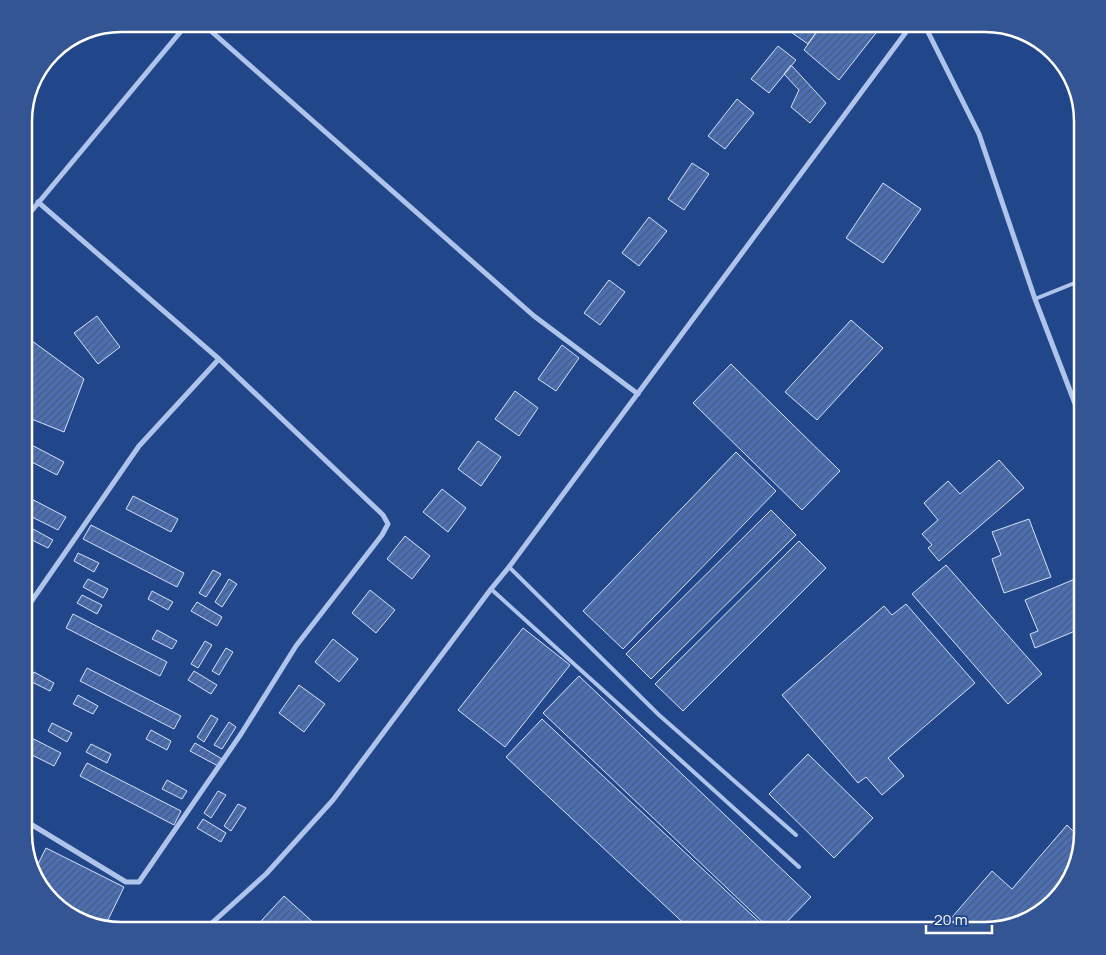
<svg xmlns="http://www.w3.org/2000/svg" width="1106" height="955" viewBox="0 0 1106 955" font-family="Manrope,sans-serif">
  <defs>
    <pattern id="building-hatch" width="6" height="6" patternUnits="userSpaceOnUse" patternTransform="scale(1.25)"><rect width="6" height="6" fill="#4b6fb2"/><path d="M-1 1l2-2M0 6l6-6M5 7l2-2" fill="none" stroke="#4c5c7a"/></pattern>
  </defs>
  <rect width="100%" height="100%" fill="#22468a"/>
  <path fill="url(#building-hatch)" stroke="#d4e1f8" d="M 793,24 L 822,24 L 808,44 L 788,30 Z
    M 822,24 L 883,24 L 839,80 L 804,50 Z
    M 778,46 L 796,60 L 769,93 L 751,79 Z
    M 791,65 L 826,103 L 810,123 L 791,107 L 799,90 L 784,74 Z
    M 737,99 L 754,113 L 725,149 L 708,136 Z
    M 692,163 L 709,174 L 684,210 L 668,199 Z
    M 883,183 L 921,209 L 883,263 L 846,238 Z
    M 649,217 L 667,231 L 639,266 L 622,253 Z
    M 609,280 L 625,292 L 600,325 L 584,313 Z
    M 97,316 L 120,347 L 98,364 L 74,333 Z
    M 851,320 L 883,348 L 817,420 L 785,392 Z
    M 24,335 L 84,379 L 64,432 L 24,416 Z
    M 562,345 L 579,358 L 556,391 L 538,379 Z
    M 731,364 L 840,471 L 802,510 L 693,403 Z
    M 515,391 L 538,408 L 519,436 L 495,419 Z
    M 24,441 L 64,462 L 57,475 L 24,458 Z
    M 478,441 L 501,457 L 481,486 L 458,469 Z
    M 736,452 L 776,491 L 623,649 L 583,611 Z
    M 999,460 L 1024,488 L 939,561 L 928,548 L 932,545 L 922,534 L 938,520 L 924,503 L 948,481 L 960,494 Z
    M 442,489 L 466,508 L 448,532 L 423,512 Z
    M 24,495 L 66,517 L 58,530 L 24,513 Z
    M 133,496 L 178,519 L 171,532 L 126,509 Z
    M 771,510 L 796,535 L 651,679 L 626,654 Z
    M 1029,519 L 1051,577 L 1004,593 L 992,559 L 1001,555 L 992,532 Z
    M 91,525 L 184,573 L 177,587 L 83,539 Z
    M 33,529 L 53,540 L 48,548 L 28,538 Z
    M 405,536 L 430,556 L 412,579 L 387,559 Z
    M 799,541 L 826,568 L 683,711 L 655,684 Z
    M 78,553 L 99,563 L 94,572 L 74,561 Z
    M 946,565 L 1042,674 L 1008,704 L 912,594 Z
    M 213,570 L 221,574 L 206,597 L 199,593 Z
    M 1082,576 L 1082,628 L 1035,648 L 1030,634 L 1038,631 L 1025,600 Z
    M 88,579 L 108,589 L 103,598 L 83,587 Z
    M 229,579 L 237,584 L 222,607 L 215,602 Z
    M 370,590 L 395,610 L 376,633 L 352,613 Z
    M 152,591 L 173,602 L 168,610 L 148,599 Z
    M 82,595 L 102,605 L 97,614 L 77,603 Z
    M 197,602 L 222,617 L 217,626 L 191,611 Z
    M 906,604 L 975,683 L 888,758 L 904,776 L 882,795 L 866,777 L 858,783 L 782,695 L 884,606 L 892,615 Z
    M 73,614 L 167,662 L 160,676 L 66,628 Z
    M 523,628 L 570,665 L 505,747 L 458,710 Z
    M 157,630 L 177,641 L 172,649 L 152,639 Z
    M 333,639 L 358,659 L 339,682 L 315,662 Z
    M 205,641 L 212,645 L 198,668 L 191,664 Z
    M 226,648 L 233,652 L 219,675 L 212,671 Z
    M 87,668 L 181,716 L 174,729 L 80,681 Z
    M 194,671 L 217,685 L 211,694 L 188,680 Z
    M 34,672 L 54,683 L 50,691 L 30,681 Z
    M 579,676 L 811,897 L 778,931 L 772,931 L 543,713 Z
    M 299,685 L 325,704 L 304,732 L 279,713 Z
    M 78,695 L 98,706 L 93,714 L 73,704 Z
    M 211,715 L 218,719 L 204,742 L 197,737 Z
    M 542,719 L 769,931 L 692,931 L 506,757 Z
    M 229,722 L 236,727 L 222,749 L 214,745 Z
    M 52,723 L 72,733 L 67,742 L 48,731 Z
    M 151,730 L 171,741 L 167,750 L 146,739 Z
    M 24,734 L 61,753 L 54,766 L 24,751 Z
    M 195,743 L 222,759 L 218,766 L 190,751 Z
    M 91,744 L 111,754 L 107,763 L 86,752 Z
    M 808,754 L 873,818 L 834,858 L 769,794 Z
    M 87,763 L 181,811 L 174,825 L 80,776 Z
    M 167,780 L 187,791 L 182,799 L 162,789 Z
    M 218,791 L 226,795 L 211,818 L 204,813 Z
    M 238,804 L 246,808 L 231,831 L 224,826 Z
    M 203,819 L 226,833 L 221,842 L 197,828 Z
    M 1067,825 L 1082,840 L 1054,902 L 1022,924 L 984,931 L 940,931 L 992,871 L 1012,889 Z
    M 46,848 L 124,887 L 106,924 L 48,895 L 33,874 Z
    M 284,896 L 315,924 L 309,931 L 252,931 Z"/>
  <g fill="none" stroke-linecap="round" stroke-linejoin="round">
    <path stroke="#afc4eb" stroke-width="4" d="M 1035,299 L 1082,280
      M 509,567 L 659,715 L 796,835
      M 491,589 L 799,867"/>
    <path stroke="#afc4eb" stroke-width="5" d="M 203,24 L 534,316 L 638,394
      M 924,24 L 979,134 L 1035,299 L 1082,422
      M 24,220 L 187,24
      M 24,612 L 139,446 L 219,359
      M 24,820 L 126,882 L 139,882 L 241,734 L 296,646 L 382,535 L 388,524 L 383,515 L 219,359 L 38,202
      M 203,931 L 266,874 L 333,800 L 491,589 L 509,567 L 912,24"/>
  </g>
  <path d="M0 0H1106V955H0ZM121 32H985A89 89 0 0 1 1074 121V833A89 89 0 0 1 985 922H121A89 89 0 0 1 32 833V121A89 89 0 0 1 121 32Z" fill="#345593" fill-rule="evenodd"/>
  <path fill="none" stroke="#fff" stroke-width="2.5" d="M121 32H985A89 89 0 0 1 1074 121V833A89 89 0 0 1 985 922H121A89 89 0 0 1 32 833V121A89 89 0 0 1 121 32Z"/>
  <path d="M926 925v8h66v-8" fill="none" stroke="#ffffff" stroke-width="2.5"/>
  <text x="934" y="925" font-size="15" fill="#ffffff" stroke="#22468a" stroke-width="4" paint-order="stroke">20 m</text>
</svg>
